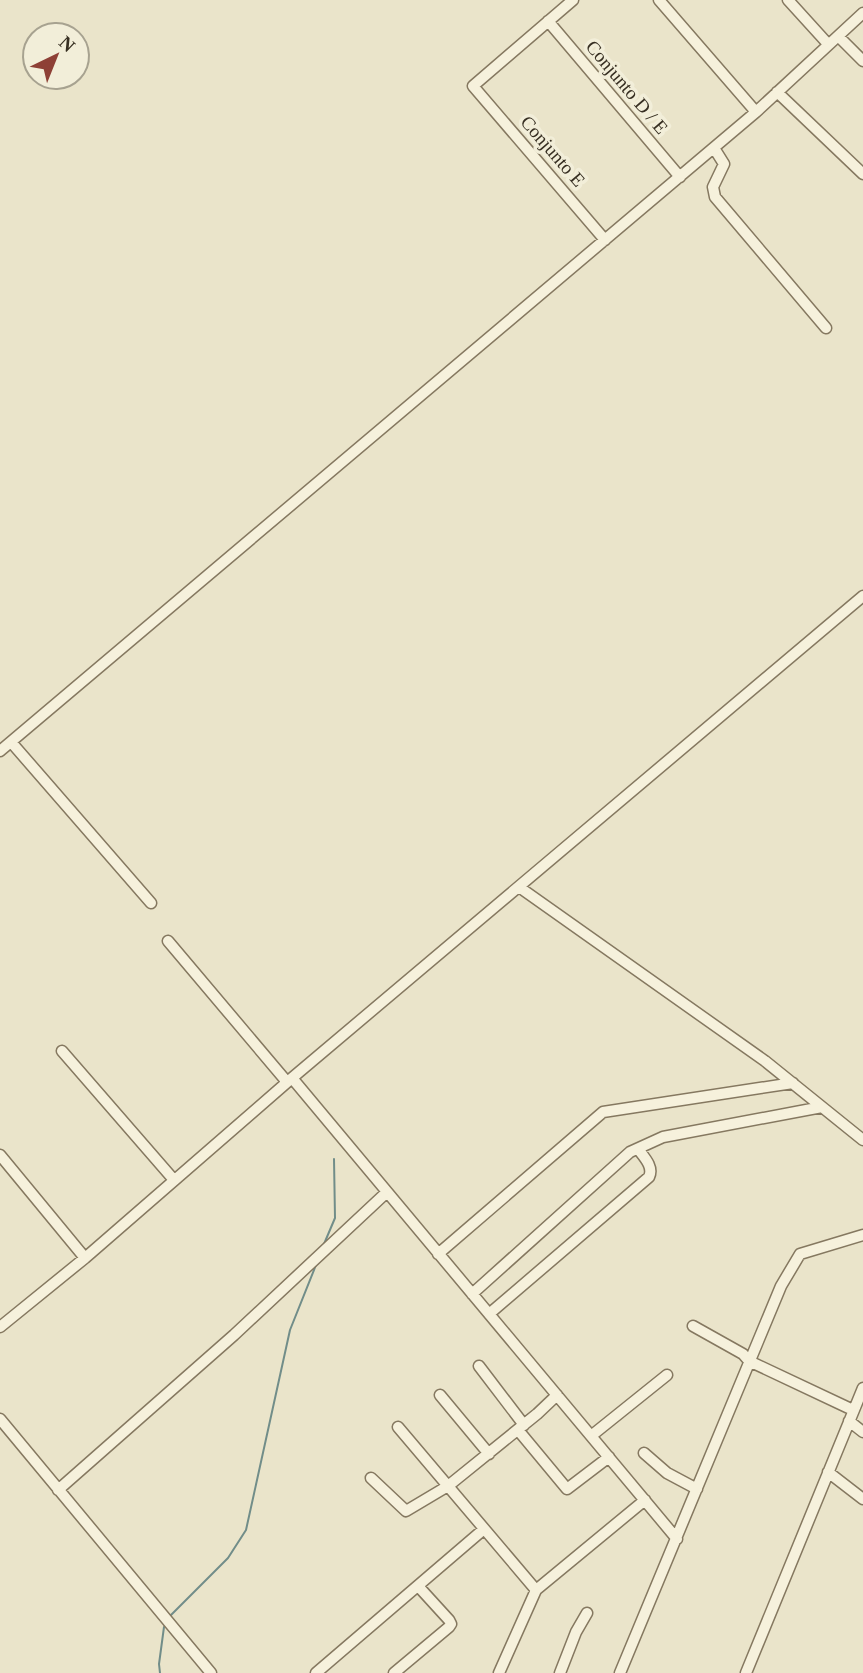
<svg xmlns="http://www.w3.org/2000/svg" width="863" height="1673" viewBox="0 0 863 1673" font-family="Georgia,serif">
  <rect width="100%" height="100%" fill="#eae4ca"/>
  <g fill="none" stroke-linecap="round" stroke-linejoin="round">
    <path stroke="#718d89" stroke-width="2" d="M 324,1244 L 335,1218 L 334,1159
      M 171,1615 L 228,1558 L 246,1530 L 290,1330 L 316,1265
      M 160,1673 L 159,1664 L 164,1627"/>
    <g stroke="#857860" stroke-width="13">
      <path id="minor" d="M 573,0 L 473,86 L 605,240
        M 659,0 L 756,112
        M 788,0 L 828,44
        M 548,21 L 680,177
        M 838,36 L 863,61
        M 777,92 L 863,174
        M 714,148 L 724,164 L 713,187 L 715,197 L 826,328
        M 11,742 L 151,903
        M 0,751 L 756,112 L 863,13
        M 519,887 L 765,1061 L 863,1140
        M 168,941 L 287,1082
        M 62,1051 L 174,1180
        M 292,1078 L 677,1539
        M 0,1155 L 85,1258
        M 438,1254 L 603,1112 L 793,1083
        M 472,1294 L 630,1152 L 663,1137 L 822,1107
        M 489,1314 L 649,1177 C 654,1167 644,1157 638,1149
        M 693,1326 L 743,1354 L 749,1361 L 853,1410
        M 0,1327 L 85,1258 L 292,1078 L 863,596
        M 479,1366 L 524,1425
        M 440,1395 L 489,1454
        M 0,1419 L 211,1673
        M 849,1421 L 863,1432
        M 398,1427 L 536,1590
        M 518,1430 L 567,1489 L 609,1457
        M 591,1436 L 667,1375
        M 644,1453 L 667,1473 L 697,1489
        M 828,1472 L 863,1499
        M 371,1478 L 406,1511 L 448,1486 L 537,1414 L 557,1395
        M 58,1490 L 234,1335 L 387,1192
        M 316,1673 L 484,1529
        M 394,1673 L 449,1627 L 451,1624 L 449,1620 L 418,1586
        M 499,1673 L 536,1590 L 645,1500
        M 560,1673 L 576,1632 L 587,1613
        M 620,1673 L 781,1286 L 800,1254 L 863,1235
        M 746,1673 L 863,1388"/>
    </g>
    <use href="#minor" stroke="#f6f1dc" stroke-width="10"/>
  </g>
  <g text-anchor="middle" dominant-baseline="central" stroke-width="7" stroke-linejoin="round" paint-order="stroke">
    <g font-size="19" fill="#372f22" stroke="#f2eed9">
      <text transform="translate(627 87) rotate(50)">Conjunto D / E</text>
      <text transform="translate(553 151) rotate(49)">Conjunto E</text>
    </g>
  </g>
  <g transform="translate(56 56) rotate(43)"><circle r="33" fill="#f2eed9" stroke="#a7a290" stroke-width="2"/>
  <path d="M0-5L12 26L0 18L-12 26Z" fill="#8e4036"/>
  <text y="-10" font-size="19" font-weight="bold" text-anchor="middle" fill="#372f22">N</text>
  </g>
</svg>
